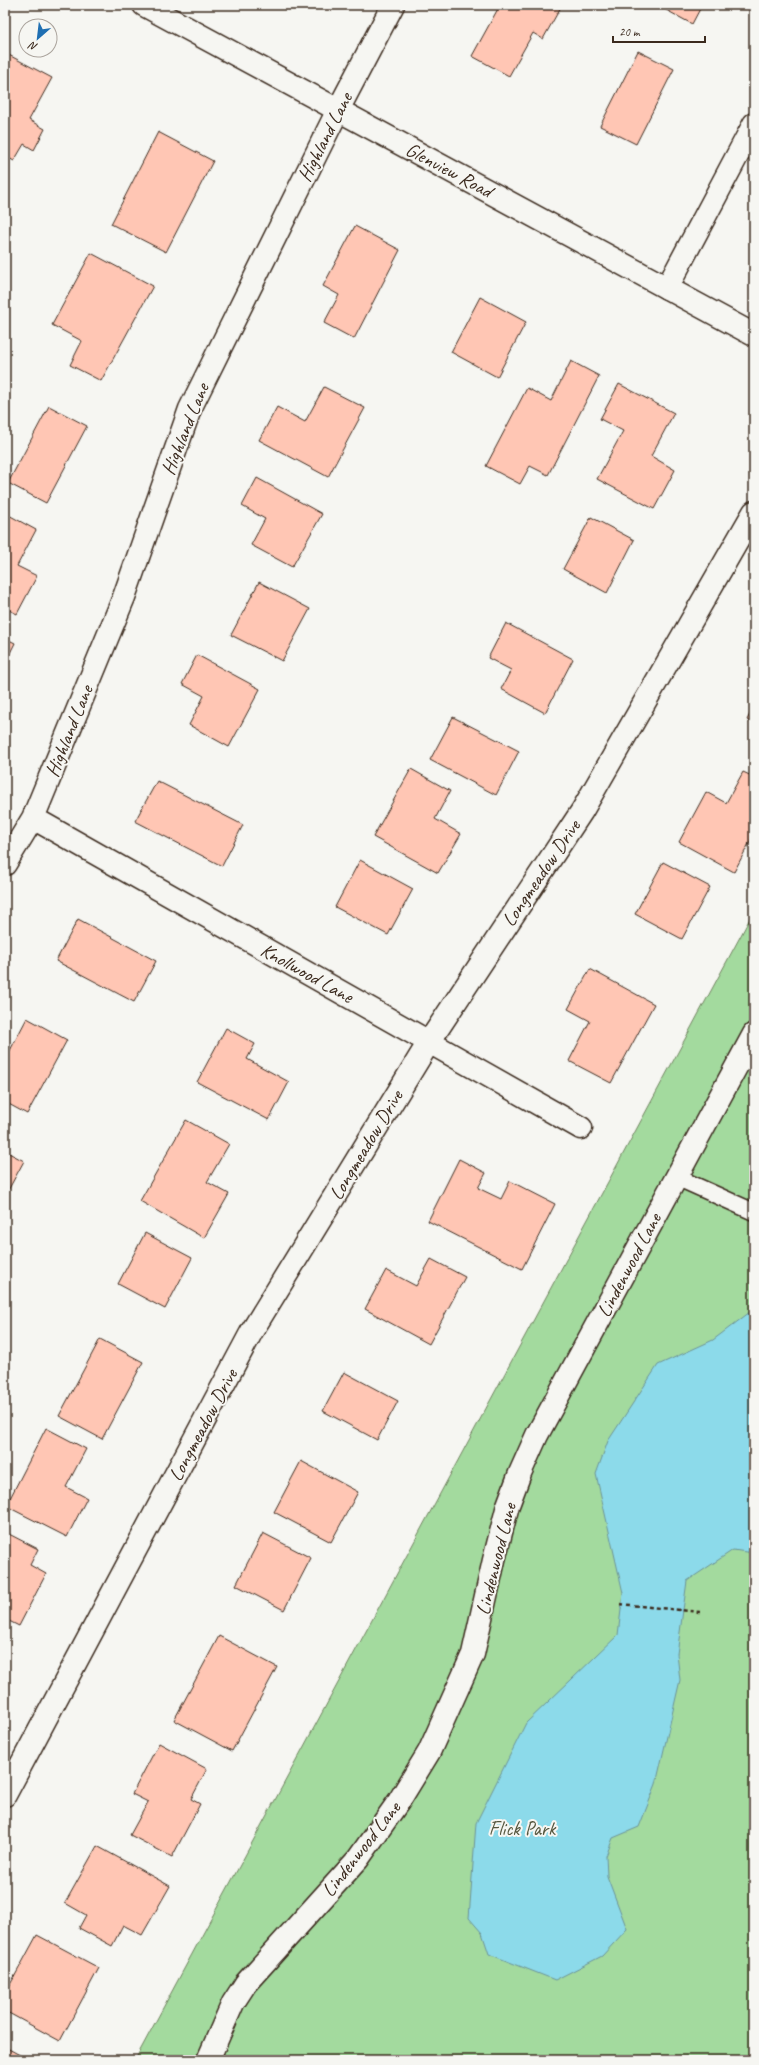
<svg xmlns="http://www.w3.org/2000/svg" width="759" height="2065" viewBox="0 0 759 2065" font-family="Caveat,sans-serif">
  <rect width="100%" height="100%" fill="#f6f6f2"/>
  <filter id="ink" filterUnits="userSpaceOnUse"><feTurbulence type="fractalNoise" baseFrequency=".025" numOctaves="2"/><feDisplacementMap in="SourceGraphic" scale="8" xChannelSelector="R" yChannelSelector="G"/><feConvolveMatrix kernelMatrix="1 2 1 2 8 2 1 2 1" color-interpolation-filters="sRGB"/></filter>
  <g filter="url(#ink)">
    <path fill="#a3da9e" stroke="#6f825e" d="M 754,911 L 754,2060 L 135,2060 Z"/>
    <path fill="#8cdaea" stroke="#6c9498" d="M 754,1309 L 754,1553 L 733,1550 L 687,1581 L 677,1654 L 680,1680 L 656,1784 L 639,1827 L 613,1838 L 606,1856 L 607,1876 L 627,1929 L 602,1956 L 555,1980 L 489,1954 L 482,1933 L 469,1918 L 476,1823 L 526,1723 L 618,1635 L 623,1593 L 596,1474 L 608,1441 L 658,1365 L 713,1340 Z"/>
    <path fill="#ffc6b4" stroke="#3b2a1e" d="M 500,5 L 562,5 L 543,39 L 533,33 L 509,76 L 472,56 Z
      M 657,5 L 702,5 L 692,24 Z
      M 638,51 L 674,69 L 636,144 L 600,126 Z
      M 5,53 L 52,78 L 29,120 L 45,129 L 34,150 L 24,144 L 14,161 L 5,156 Z
      M 158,132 L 213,161 L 166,252 L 111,224 Z
      M 355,226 L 400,250 L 354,339 L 324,323 L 339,295 L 323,286 Z
      M 91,253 L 153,286 L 101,381 L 70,365 L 82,341 L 52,325 Z
      M 480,297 L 526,322 L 497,377 L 451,352 Z
      M 571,361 L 599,376 L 548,475 L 530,466 L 520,484 L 486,466 L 527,388 L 551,401 Z
      M 619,384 L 674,413 L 651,456 L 675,470 L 654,509 L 597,479 L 623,431 L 600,419 Z
      M 324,387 L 365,408 L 328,477 L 259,440 L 277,407 L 305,422 Z
      M 49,406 L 87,426 L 46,503 L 8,483 Z
      M 257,478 L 322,514 L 292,567 L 251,545 L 265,519 L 242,506 Z
      M 5,513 L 36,530 L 17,566 L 37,576 L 17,614 L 5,608 Z
      M 591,517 L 634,540 L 607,593 L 563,569 Z
      M 259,582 L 310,609 L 282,661 L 231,635 Z
      M 506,623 L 573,659 L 545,713 L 501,689 L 511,670 L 488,658 Z
      M 5,638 L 15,643 L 5,663 Z
      M 197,655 L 260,689 L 229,747 L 189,725 L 204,696 L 182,684 Z
      M 754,706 L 754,724 L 747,720 Z
      M 453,717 L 519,751 L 496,795 L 430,760 Z
      M 411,769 L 450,791 L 435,819 L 461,834 L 438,873 L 373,837 Z
      M 743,772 L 754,777 L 754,834 L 734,872 L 679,842 L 706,792 L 726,803 Z
      M 157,781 L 243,825 L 222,866 L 135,821 Z
      M 360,860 L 413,889 L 388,935 L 335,907 Z
      M 663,862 L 710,887 L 682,939 L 635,914 Z
      M 78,919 L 156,961 L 134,1002 L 56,961 Z
      M 590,969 L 654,1004 L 611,1083 L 569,1061 L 590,1021 L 568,1009 Z
      M 27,1018 L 67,1040 L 27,1114 L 5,1102 L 5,1060 Z
      M 226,1028 L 255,1044 L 247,1059 L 289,1082 L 269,1120 L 197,1082 Z
      M 186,1120 L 229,1144 L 207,1182 L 229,1194 L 204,1238 L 140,1201 Z
      M 5,1151 L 24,1161 L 5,1196 Z
      M 459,1159 L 486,1173 L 478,1188 L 501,1199 L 510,1181 L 555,1204 L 522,1269 L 428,1221 Z
      M 145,1233 L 192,1258 L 165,1309 L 118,1284 Z
      M 431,1259 L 465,1277 L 429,1344 L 365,1309 L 386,1270 L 416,1286 Z
      M 100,1339 L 143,1362 L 102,1439 L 59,1416 Z
      M 344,1372 L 398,1401 L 377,1440 L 323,1411 Z
      M 46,1428 L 86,1449 L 66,1487 L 87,1498 L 67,1537 L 6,1506 Z
      M 301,1461 L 358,1492 L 331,1542 L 274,1512 Z
      M 5,1532 L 38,1549 L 30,1565 L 46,1574 L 19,1626 L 5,1619 Z
      M 263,1533 L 311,1558 L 284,1610 L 236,1585 Z
      M 219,1636 L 277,1667 L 232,1751 L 174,1720 Z
      M 159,1743 L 207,1769 L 191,1799 L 200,1804 L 172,1857 L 130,1835 L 148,1802 L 132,1794 Z
      M 97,1846 L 170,1886 L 142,1935 L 123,1925 L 112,1946 L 79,1928 L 86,1915 L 65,1903 Z
      M 37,1935 L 99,1968 L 60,2041 L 5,2011 L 5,1994 Z
      M 5,2047 L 29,2060 L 5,2060 Z"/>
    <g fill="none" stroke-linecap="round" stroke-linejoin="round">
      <g stroke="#3b2a1e" stroke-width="19">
        <path id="lane" d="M 676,1177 L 754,1212"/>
      </g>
      <g stroke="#3b2a1e" stroke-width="25">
        <path id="street" d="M 667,288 L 754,124
          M 33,818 L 581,1128
          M 5,864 L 33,818 L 124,597 L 190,409 L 338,110 L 393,5
          M 5,1795 L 252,1331 L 429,1042 L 582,811 L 754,512
          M 208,2060 L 233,2003 L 246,1983 L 358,1859 L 399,1801 L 429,1752 L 473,1654 L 494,1560 L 508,1505 L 520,1473 L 537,1435 L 754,1034"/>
      </g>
      <g stroke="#3b2a1e" stroke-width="25">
        <path id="secondary" d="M 144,5 L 754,335"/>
      </g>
      <path stroke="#3b2a1e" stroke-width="2.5" stroke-dasharray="4 3" stroke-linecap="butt" d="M 620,1604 L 700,1612"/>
      <use href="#lane" stroke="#f6f6f2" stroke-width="16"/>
      <use href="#street" stroke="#f6f6f2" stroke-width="22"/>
      <use href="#secondary" stroke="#f6f6f2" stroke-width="22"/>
    </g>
  </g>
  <g text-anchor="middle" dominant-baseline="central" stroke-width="4" stroke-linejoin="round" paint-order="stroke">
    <g font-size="20" fill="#3b2a1e" stroke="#f6f6f2">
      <text transform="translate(325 137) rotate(-63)">Highland Lane</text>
      <text transform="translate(449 170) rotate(28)">Glenview Road</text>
      <text transform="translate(185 429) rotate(-68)">Highland Lane</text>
      <text transform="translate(69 731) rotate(-68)">Highland Lane</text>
      <text transform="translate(541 873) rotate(-56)">Longmeadow Drive</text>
      <text transform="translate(307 973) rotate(29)">Knollwood Lane</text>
      <text transform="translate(366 1145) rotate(-59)">Longmeadow Drive</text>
      <text transform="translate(629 1265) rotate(-62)">Lindenwood Lane</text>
      <text transform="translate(203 1425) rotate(-62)">Longmeadow Drive</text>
      <text transform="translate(496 1559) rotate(-76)">Lindenwood Lane</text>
      <text transform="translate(361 1849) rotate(-52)">Lindenwood Lane</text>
    </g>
    <g font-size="20" fill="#55563e" stroke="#f6f6f2">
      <text x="522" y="1828">Flick Park</text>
    </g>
  </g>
  <rect width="759" height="2065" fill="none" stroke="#f6f6f2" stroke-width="20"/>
  <rect x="10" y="10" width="739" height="2045" fill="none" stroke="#3b2a1e" stroke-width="1.5" filter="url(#ink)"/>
  <g transform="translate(38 38) rotate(208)"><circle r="19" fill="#f6f6f2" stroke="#aba49d"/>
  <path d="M0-3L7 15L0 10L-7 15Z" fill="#1f6fb2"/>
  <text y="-6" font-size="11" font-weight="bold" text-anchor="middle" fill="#3b2a1e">N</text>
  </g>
  <path d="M613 36v6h92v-6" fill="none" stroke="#3b2a1e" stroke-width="2"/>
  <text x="619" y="36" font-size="12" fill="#3b2a1e" stroke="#f6f6f2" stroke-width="3" paint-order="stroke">20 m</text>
</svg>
